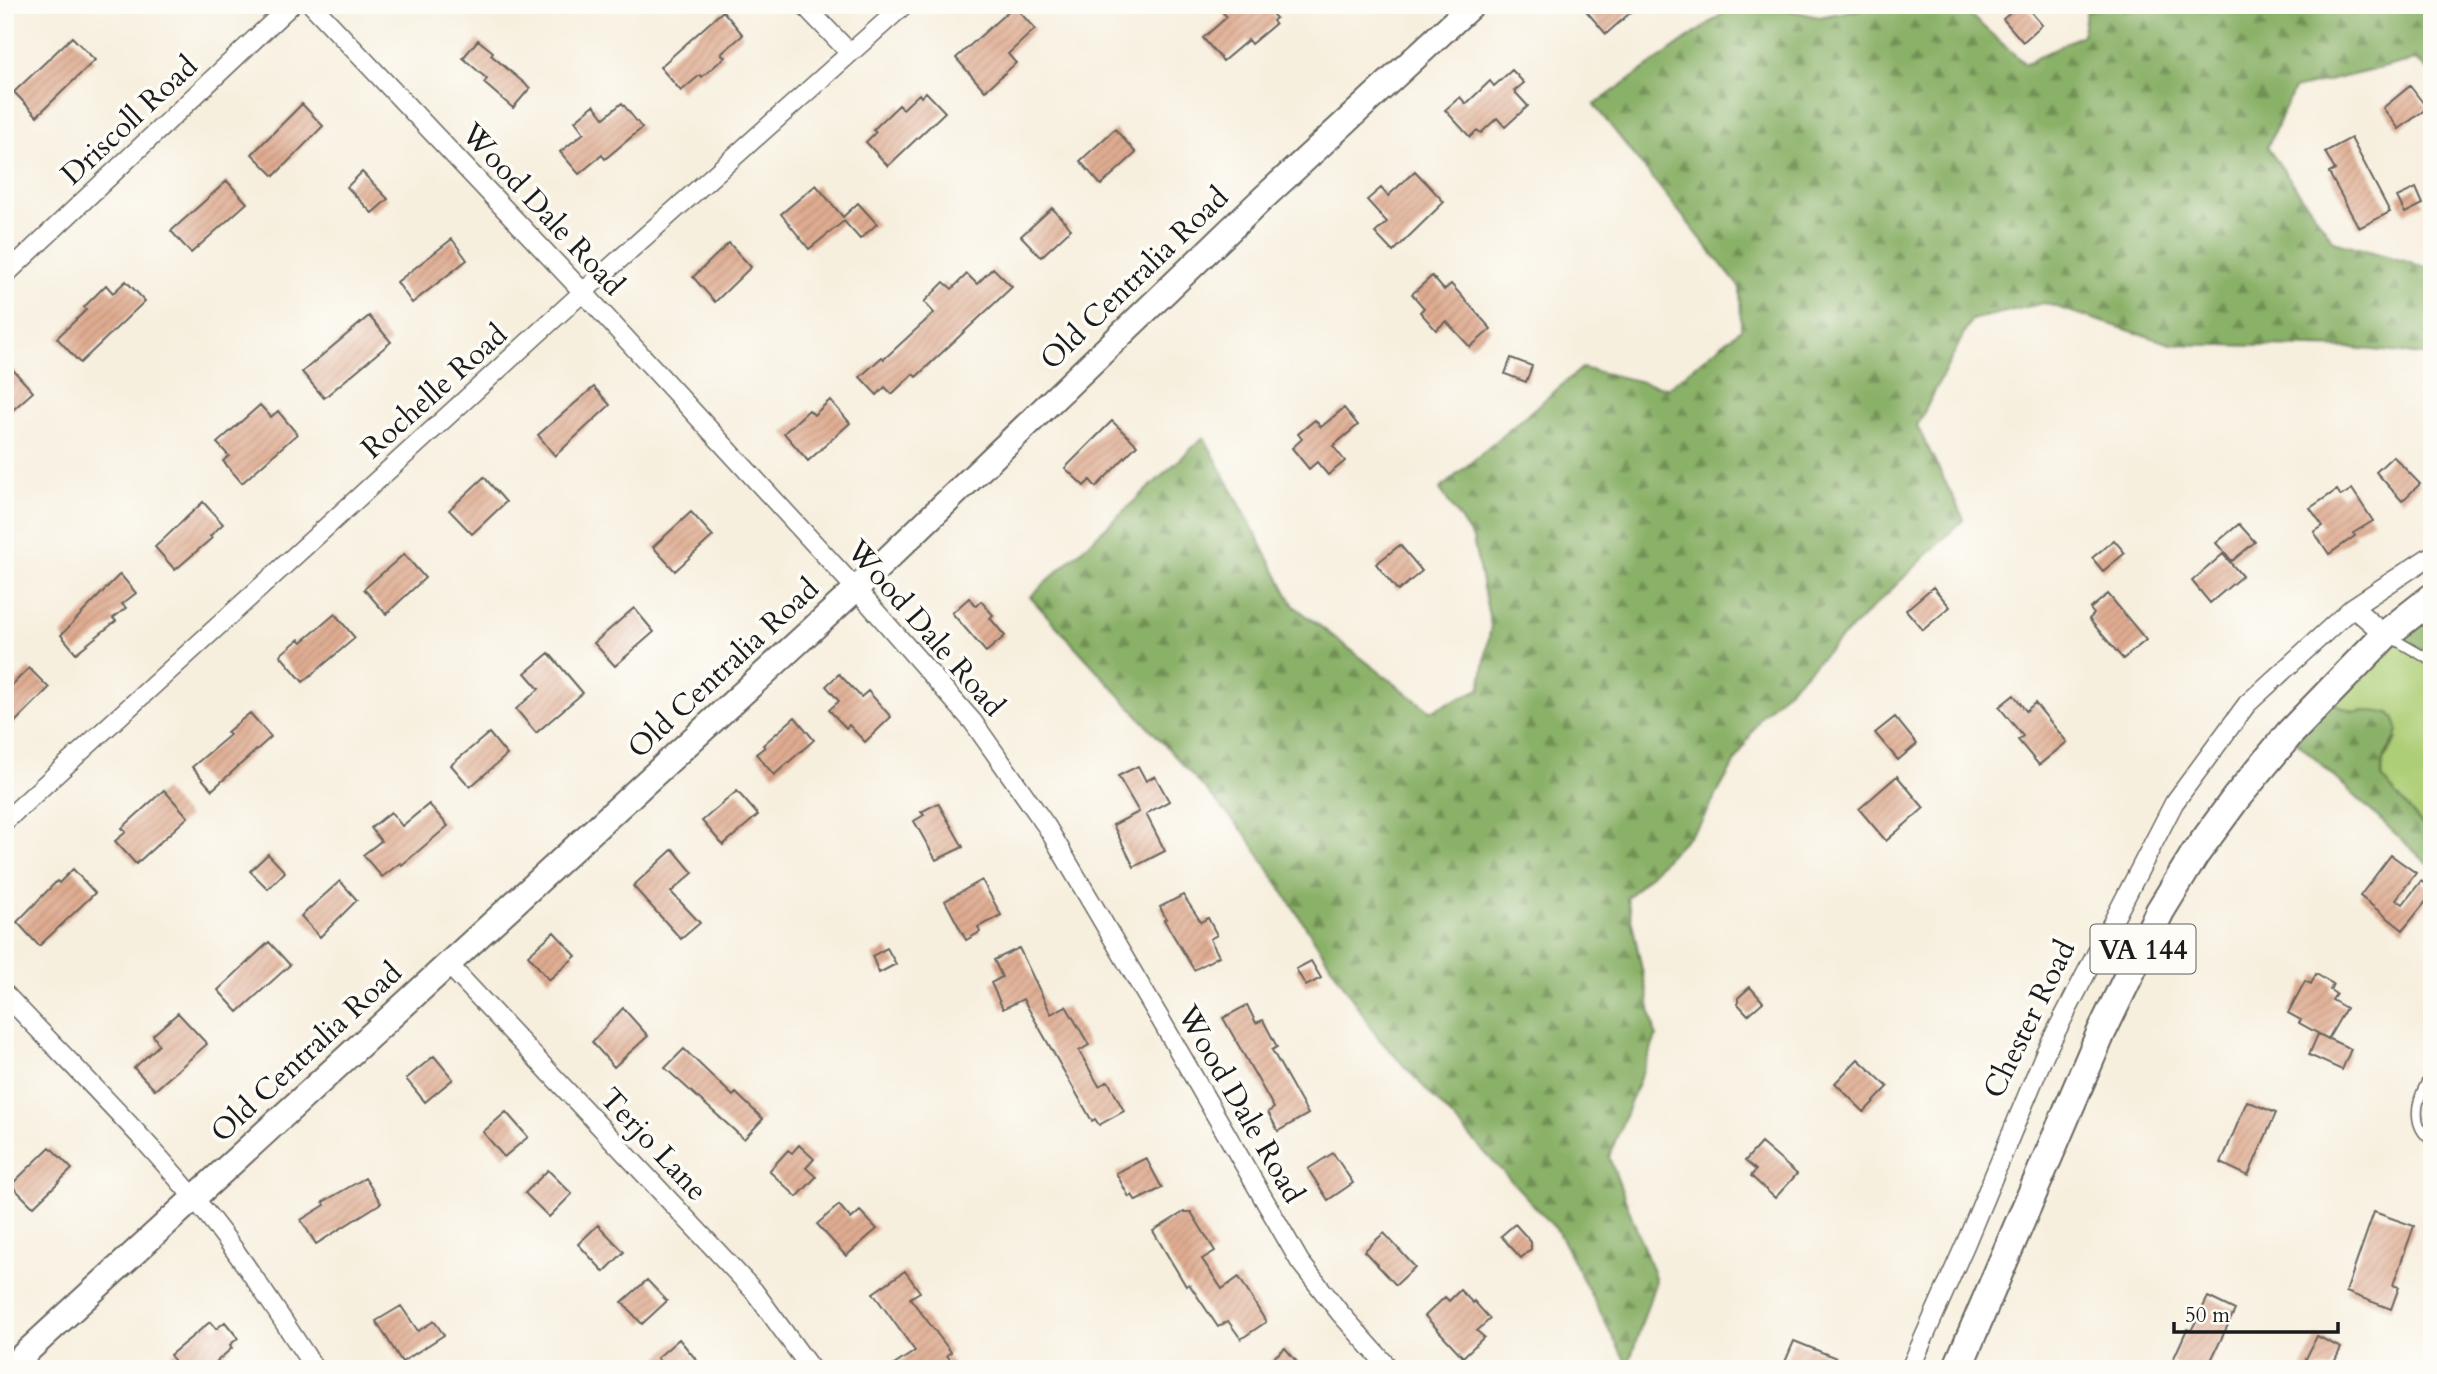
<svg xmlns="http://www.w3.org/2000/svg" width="2437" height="1374" font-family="Cardo,serif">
  <defs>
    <pattern id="forest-firs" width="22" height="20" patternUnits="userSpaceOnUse" patternTransform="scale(1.75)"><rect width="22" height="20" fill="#8ab167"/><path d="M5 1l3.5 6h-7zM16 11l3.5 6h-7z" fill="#708f54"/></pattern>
    <pattern id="building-hatch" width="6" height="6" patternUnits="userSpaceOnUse" patternTransform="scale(1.75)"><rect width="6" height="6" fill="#dfac91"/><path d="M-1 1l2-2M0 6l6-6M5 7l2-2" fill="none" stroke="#bf937c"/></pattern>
  </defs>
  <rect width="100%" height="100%" fill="#fdfcf7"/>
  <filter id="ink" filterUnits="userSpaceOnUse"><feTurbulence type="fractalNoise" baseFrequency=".0143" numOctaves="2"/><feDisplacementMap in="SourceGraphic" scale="14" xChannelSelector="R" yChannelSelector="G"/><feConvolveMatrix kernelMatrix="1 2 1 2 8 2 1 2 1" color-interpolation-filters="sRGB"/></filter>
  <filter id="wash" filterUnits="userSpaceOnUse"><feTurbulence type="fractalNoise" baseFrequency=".00686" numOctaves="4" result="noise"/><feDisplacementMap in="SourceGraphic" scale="28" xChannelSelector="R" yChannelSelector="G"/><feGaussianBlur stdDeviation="1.57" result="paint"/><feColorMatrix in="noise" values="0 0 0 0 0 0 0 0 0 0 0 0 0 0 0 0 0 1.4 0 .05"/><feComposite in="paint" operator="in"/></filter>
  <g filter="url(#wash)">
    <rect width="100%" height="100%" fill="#f7efde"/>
    <path fill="#adce76" stroke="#647549" stroke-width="2" d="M2401,634L2419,649L2432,655V836L2382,778L2383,761L2397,739L2370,711L2354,712L2331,702Z"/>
    <path fill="url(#forest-firs)" stroke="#536642" stroke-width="2" d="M1735,5H1767L1819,17L1880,5H1959L2025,64L2082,35L2088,5H2432V72L2415,60L2294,89L2267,147L2334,241L2429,268L2432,283V356L2352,348L2171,344L2044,303L1971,320L1917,426L1964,519L1761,716L1700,824L1627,898L1656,1037L1609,1157L1656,1280L1628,1366L1557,1230L1378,1038L1245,833L1030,597L1204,437L1294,606L1430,711L1480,689L1491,626L1473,539L1440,489L1582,368L1668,388L1741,329L1740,288L1594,105Z
      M2432,610V655L2402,638Z
      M2331,702L2354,712L2370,711L2390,713C2408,734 2390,742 2383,761C2382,766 2382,773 2382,778L2432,836V868L2294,739Z"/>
    <g id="blocks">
      <path fill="url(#building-hatch)" d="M1216,5H1264L1276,18L1273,21L1275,24L1251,44L1248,40L1223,61L1203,38L1227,17Z
        M1581,5H1639L1606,34Z
        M2019,5H2025L2042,25L2023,42L2003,19Z
        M1014,6L1035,29L1008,54L1016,63L985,91L956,58Z
        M723,11L743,35L721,54L725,57L702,77L700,75L681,91L660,67Z
        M72,37L95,60L37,116L14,92Z
        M478,40L493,52L491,55L530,88L513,108L484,83L487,79L463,58Z
        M1512,70L1524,83L1514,91L1528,106L1505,127L1497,118L1481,133L1477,130L1470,137L1445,110L1460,97L1466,104L1490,81L1494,86Z
        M2410,86L2427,108L2399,129L2383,108Z
        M926,92L945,112L888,166L866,142L876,132L873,130L899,105L903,109L919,94L921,97Z
        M622,103L642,128L605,159L602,155L579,174L560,152L584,133L575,121L594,105L604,118Z
        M302,104L323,126L274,176L252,154Z
        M1115,129L1136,153L1101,185L1080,161Z
        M2351,138L2390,212L2359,228L2329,173L2335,170L2325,152Z
        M1415,171L1444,202L1393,252L1375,233L1387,222L1367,200L1381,188L1388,196Z
        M362,172L388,199L372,213L347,187Z
        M227,181L247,203L191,253L171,231Z
        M816,185L843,217L858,203L877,224L860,239L844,221L809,249L781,214Z
        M2416,188L2423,204L2405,213L2397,197Z
        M1052,208L1071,229L1041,257L1021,236Z
        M452,239L467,260L412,303L397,282Z
        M729,243L751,267L715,302L693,277Z
        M993,268L1012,287L916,377L913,374L892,394L885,387L877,395L860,377L882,357L884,359L934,313L924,302L944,282L952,289L967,274L977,284Z
        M1432,276L1444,290L1451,284L1491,329L1470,347L1446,321L1436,330L1420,312L1424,308L1412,294Z
        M126,281L145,301L80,363L57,338L86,310L84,307L106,285L113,293Z
        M369,316L391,342L324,398L302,372Z
        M1511,358L1532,366L1526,382L1505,374Z
        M5,361L33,392L5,417Z
        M594,387L610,405L555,456L538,435Z
        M830,400L850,423L808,461L784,433L809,410L814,415Z
        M260,405L271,417L278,411L297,434L242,483L223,461L229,456L217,443Z
        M1344,408L1358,425L1333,446L1345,461L1328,475L1317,462L1309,469L1292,448L1302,439L1298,434L1315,420L1321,427Z
        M1112,421L1137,445L1096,487L1090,480L1084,486L1065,468Z
        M2393,456L2420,484L2402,501L2376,472Z
        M484,477L506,502L472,534L449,510Z
        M2352,489L2373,521L2353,533L2355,536L2329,554L2314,532L2323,526L2310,508L2337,490L2341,496Z
        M203,502L223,524L210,536L212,538L175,570L155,547Z
        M691,512L713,536L675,571L653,547Z
        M2239,524L2255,542L2232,561L2216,543Z
        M2114,540L2125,553L2103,571L2092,558Z
        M1400,545L1422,571L1398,591L1376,564Z
        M404,554L425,578L386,614L364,589Z
        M2223,554L2242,576L2210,603L2192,581Z
        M120,574L136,593L122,604L126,608L113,618L116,621L76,653L61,635Z
        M1933,587L1950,607L1923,630L1906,610Z
        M2108,594L2146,640L2123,659L2089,619L2094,614L2090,609Z
        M969,598L976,606L981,601L993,615L990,618L1005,636L986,652L952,613Z
        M634,608L654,632L615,666L594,643Z
        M335,614L355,638L303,682L280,655L299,639L302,642Z
        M549,653L583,693L536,733L516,709L539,689L525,673Z
        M29,668L49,688L5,732V692Z
        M839,674L861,697L868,691L891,717L865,742L849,725L846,728L829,710L839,701L826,686Z
        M2014,695L2026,711L2035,703L2067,742L2039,765L2018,740L2023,736L1999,707Z
        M250,713L271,737L212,790L192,767L230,735L227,732Z
        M795,717L814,740L774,775L756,754L765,747L763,745Z
        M1895,717L1917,744L1898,760L1875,733Z
        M489,733L507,755L470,787L451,765Z
        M1138,766L1146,781L1155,776L1169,801L1146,814L1165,851L1134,867L1113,825L1139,812L1118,776Z
        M1897,776L1924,808L1886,841L1859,809Z
        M164,790L188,817L136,864L115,841L126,832L122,828Z
        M737,791L758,815L723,845L702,821Z
        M938,803L963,847L936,860L914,821L924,815L921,812Z
        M429,804L448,826L402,865L400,863L382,877L363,855L381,841L371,828L391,812L402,826Z
        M673,849L693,873L671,892L700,923L681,939L633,886Z
        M268,854L285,872L268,889L250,871Z
        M2391,855L2416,873L2396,899L2403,904L2421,881L2432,890V894L2403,930L2360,896Z
        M73,869L95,893L39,946L17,922L57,881L59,883Z
        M982,880L1001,915L978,927L980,932L966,940L945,901Z
        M340,881L357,900L320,937L301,916Z
        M1183,895L1201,922L1208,918L1217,935L1210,939L1219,956L1194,970L1164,920L1166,919L1160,907Z
        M554,932L576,956L549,980L528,955Z
        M269,942L290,965L238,1012L218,990Z
        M887,948L896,964L879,973L872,956Z
        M1019,948L1051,1014L1066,1006L1089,1045L1079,1051L1099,1086L1108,1081L1124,1111L1099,1125L1095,1119L1092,1121L1023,999L1003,1009L991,983L1002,977L994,960Z
        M1311,961L1321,978L1306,986L1296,969Z
        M2316,974L2333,984L2330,990L2336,994L2332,1000L2346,1008L2328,1039L2299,1023L2301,1020L2288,1013L2305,981L2311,984Z
        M1750,987L1763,1002L1748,1015L1738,1004V998Z
        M1247,1005L1256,1023L1263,1020L1277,1047L1272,1050L1308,1114L1278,1131L1268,1112L1274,1108L1223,1018Z
        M623,1008L648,1036L614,1067L592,1042Z
        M178,1013L207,1044L155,1090L134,1068L159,1045L153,1035Z
        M2318,1034L2351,1049L2342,1070L2309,1055Z
        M684,1049L733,1096L736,1093L763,1119L744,1139L665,1068Z
        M434,1056L453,1079L425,1102L406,1079Z
        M1858,1059L1888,1087L1864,1112L1835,1083Z
        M2247,1101L2276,1113L2248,1176L2221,1163Z
        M506,1112L528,1137L504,1157L483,1132Z
        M1761,1143L1797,1174L1775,1198L1751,1176L1756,1170L1745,1161Z
        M799,1145L814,1159L806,1168L816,1177L797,1197L769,1171L788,1150L792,1153Z
        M50,1147L72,1169L33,1207L11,1185Z
        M1333,1153L1353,1183L1328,1200L1308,1169Z
        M1146,1158L1162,1188L1136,1201L1132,1195L1129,1197L1116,1173Z
        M548,1170L572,1194L549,1217L525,1193Z
        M365,1178L381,1203L316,1244L301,1220L325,1205L323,1202Z
        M839,1205L851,1219L860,1211L877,1229L846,1256L817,1224Z
        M1184,1212H1191L1215,1251L1202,1259L1222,1289L1239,1277L1266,1322L1241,1339L1228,1321L1218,1327L1189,1284L1186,1286L1153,1231Z
        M2374,1212L2414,1226L2393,1285L2399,1287L2391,1309L2346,1292Z
        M1515,1224L1531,1242V1249L1521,1258L1501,1236Z
        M598,1225L624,1252L604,1272L578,1244Z
        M1384,1233L1415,1267L1396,1285L1364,1251Z
        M905,1271L920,1292L910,1298L951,1352L947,1355L956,1369H888L915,1351L873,1293Z
        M647,1280L667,1301L642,1324L622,1302Z
        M1460,1290L1473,1303L1474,1301L1490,1319L1477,1331L1484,1337L1463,1357L1425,1316L1445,1297L1449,1301Z
        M2208,1297L2235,1310L2207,1369H2186L2172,1362L2187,1329L2191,1331Z
        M401,1306L418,1331L434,1321L444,1335L402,1362L376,1321Z
        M210,1322L216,1329L225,1322L238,1338L230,1345L232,1348L208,1369H181L170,1355Z
        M2317,1336L2341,1348L2331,1369H2301Z
        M679,1339L704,1369H666L657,1358Z
        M1794,1341L1861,1368V1369H1782Z
        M1285,1348L1303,1369H1260Z"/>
    </g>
  </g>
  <g filter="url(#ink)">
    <use href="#blocks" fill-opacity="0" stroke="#696660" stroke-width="2"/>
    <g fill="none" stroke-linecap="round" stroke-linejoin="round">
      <g stroke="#696660" stroke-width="12">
        <path id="lane" d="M2390,637L2432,661
          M2426,1083C2416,1102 2411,1126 2432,1141"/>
      </g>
      <g stroke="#696660" stroke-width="21">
        <path id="street" d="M312,5L583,292L856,589L973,722L1047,827L1162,1022L1300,1262L1340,1313L1390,1369
          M804,5L850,53
          M5,275L291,5
          M2353,607L2385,635
          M5,821L583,292L904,5
          M448,964L754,1291L811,1369
          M5,994C78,1072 156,1147 221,1232C255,1276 284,1323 315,1369
          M1910,1369L1965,1245L2045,1053L2174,803L2247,704L2353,607L2432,555"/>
      </g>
      <g stroke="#696660" stroke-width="28">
        <path id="secondary" d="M8,1369L856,589L1258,203L1472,5"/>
      </g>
      <g stroke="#696660" stroke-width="32">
        <path id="primary" d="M1957,1369L2101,1033L2160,911L2195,854L2236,798L2290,733L2385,635L2432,598"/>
      </g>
      <use href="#lane" stroke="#fff" stroke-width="9"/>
      <use href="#street" stroke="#fff" stroke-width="18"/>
      <use href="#secondary" stroke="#fff" stroke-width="24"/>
      <use href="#primary" stroke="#fff" stroke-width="28"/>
    </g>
  </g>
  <g text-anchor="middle" stroke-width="7" stroke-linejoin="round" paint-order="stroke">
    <rect fill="#fdfcf7" stroke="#605f5e" stroke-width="2" x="2090.5" y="924.5" width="105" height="49" rx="5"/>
    <g font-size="28" font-weight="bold" fill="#1c1c1c">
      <text x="2143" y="959">VA 144</text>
    </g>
    <g font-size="30" fill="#1c1c1c" stroke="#fdfcf7">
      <text transform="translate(129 120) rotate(-43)" y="10">Driscoll Road</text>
      <text transform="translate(543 209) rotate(47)" y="10">Wood Dale Road</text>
      <text transform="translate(1134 278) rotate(-44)" y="10">Old Centralia Road</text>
      <text transform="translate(434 391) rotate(-42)" y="10">Rochelle Road</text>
      <text transform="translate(926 628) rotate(49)" y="10">Wood Dale Road</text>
      <text transform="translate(723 668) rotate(-43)" y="10">Old Centralia Road</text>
      <text transform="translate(2029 1019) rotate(-64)" y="10">Chester Road</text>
      <text transform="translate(306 1052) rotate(-43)" y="10">Old Centralia Road</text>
      <text transform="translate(1241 1104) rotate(60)" y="10">Wood Dale Road</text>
      <text transform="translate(654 1144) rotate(47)" y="10">Terjo Lane</text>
    </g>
  </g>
  <rect width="2437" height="1374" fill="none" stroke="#fdfcf7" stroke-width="28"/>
  <path d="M2174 1322v10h164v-10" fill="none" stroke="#1c1c1c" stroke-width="3.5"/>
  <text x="2185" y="1322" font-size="21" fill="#1c1c1c" stroke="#fdfcf7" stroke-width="5" paint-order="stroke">50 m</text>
</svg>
